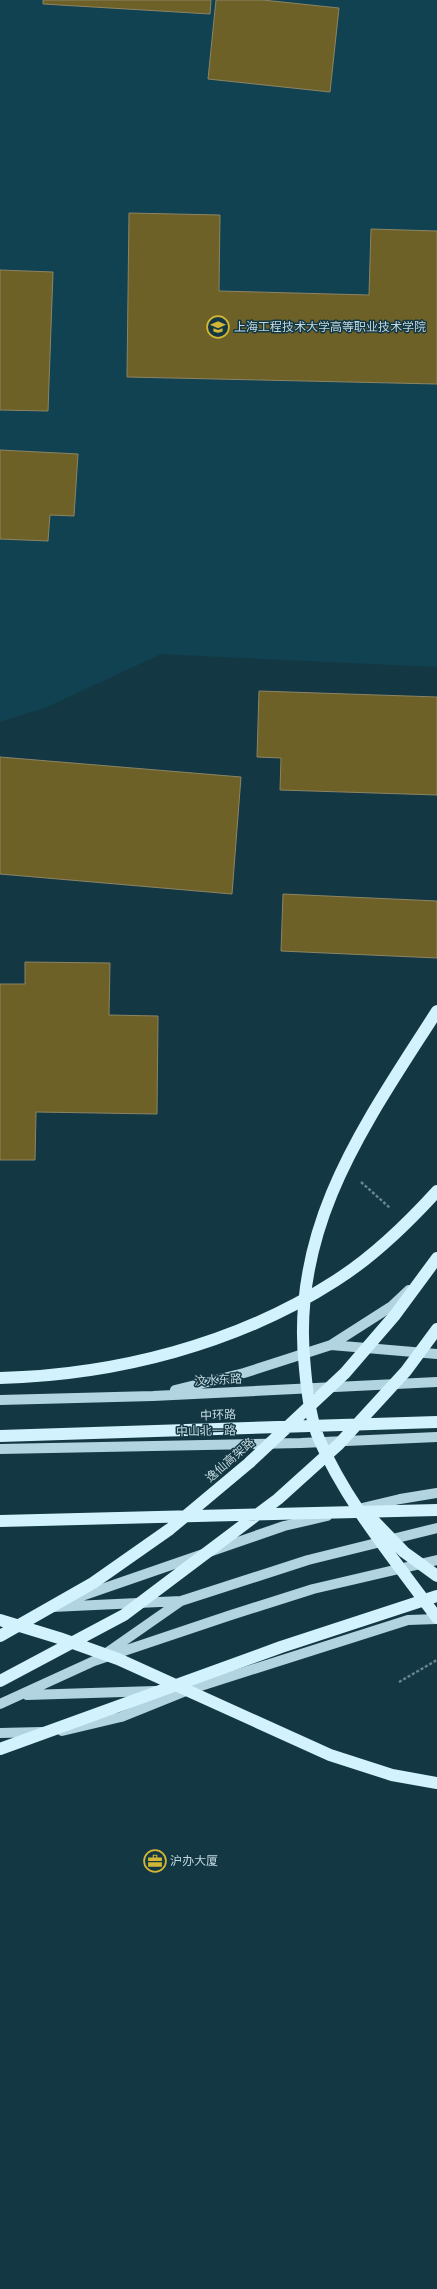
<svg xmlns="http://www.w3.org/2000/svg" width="437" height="2289" font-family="'Archivo Narrow','Noto Sans SC',sans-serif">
  <rect width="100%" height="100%" fill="#133844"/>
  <path fill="#114251" d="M0,0H437V667L161,654L47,707L0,722Z"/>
  <path fill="#6e6128" stroke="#8c8464" d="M43,0H211L210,14L43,4Z
    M216,0H263L339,8L330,92L208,79Z
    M129,213L220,215L219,291L369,295L371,229L437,231V384L127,377Z
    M0,270L53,272L48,411L0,410Z
    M0,450L78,454L74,516L50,515L48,541L0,539Z
    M259,691L437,697V795L280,790L281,758L257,757Z
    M0,757L241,777L232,894L0,874Z
    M283,894L437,901V958L281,951Z
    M25,962L110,963L109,1015L158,1016L157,1114L36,1112L35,1160H0V984H25Z"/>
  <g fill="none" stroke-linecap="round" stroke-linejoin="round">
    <path stroke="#698690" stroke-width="2.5" stroke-dasharray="3 2" stroke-linecap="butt" d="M361,1182L390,1208
      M399,1682L437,1660"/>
    <path stroke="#b2d3e0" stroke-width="10" d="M331,1345L437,1354
      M175,1390L244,1373L331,1345L392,1306L409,1290
      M0,1400L153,1396L437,1382
      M0,1449L301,1443L437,1437
      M358,1509L400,1499L437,1493
      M70,1600L284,1526L327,1516
      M52,1607L181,1601L308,1560L437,1528
      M105,1654L181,1601
      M27,1695L155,1691
      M0,1704L94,1661L228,1616L313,1589L437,1560
      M62,1731L121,1717L188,1690L408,1620L437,1619
      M0,1733L42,1732"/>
    <path stroke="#d2f2fe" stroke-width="12" d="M437,1011C365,1124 289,1227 305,1369C307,1392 310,1418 319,1439C347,1504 396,1561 437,1618
      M0,1378C116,1375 237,1344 335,1281C373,1257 407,1224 437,1191
      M0,1436L437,1422
      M0,1521L437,1510
      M374,1521L404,1552L437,1576
      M0,1620L59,1638L118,1659L330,1755L392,1775L437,1783
      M0,1636L93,1583L170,1529L249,1463L345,1373L395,1315L437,1258
      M0,1681L124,1615L278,1499L339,1444L406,1371L437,1329
      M0,1749L281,1647L437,1596"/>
  </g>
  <defs>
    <g id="school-ring" transform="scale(1.15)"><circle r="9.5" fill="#133844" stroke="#d3b635" stroke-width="1.5"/><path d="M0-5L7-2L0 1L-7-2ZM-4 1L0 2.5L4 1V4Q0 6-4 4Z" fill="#d3b635"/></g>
    <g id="office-ring" transform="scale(1.15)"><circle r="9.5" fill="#133844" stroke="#d3b635" stroke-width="1.5"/><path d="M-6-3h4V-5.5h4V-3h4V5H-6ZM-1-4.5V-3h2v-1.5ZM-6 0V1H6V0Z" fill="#d3b635"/></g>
  </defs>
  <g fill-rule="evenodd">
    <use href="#school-ring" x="218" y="327"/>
    <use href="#office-ring" x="155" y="1861"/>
  </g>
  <g text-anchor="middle" stroke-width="3" stroke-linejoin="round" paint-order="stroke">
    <g font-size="12" fill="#c3d7de" stroke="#133844" text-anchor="start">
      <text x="234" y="331">上海工程技术大学高等职业技术学院</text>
      <text x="170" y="1865">沪办大厦</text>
    </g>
    <g font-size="12" fill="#c3d7de" stroke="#133844">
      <text transform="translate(218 1380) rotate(-3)" y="4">汶水东路</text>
      <text transform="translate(218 1415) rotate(-2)" y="4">中环路</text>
      <text transform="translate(206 1431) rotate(-1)" y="4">中山北一路</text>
      <text transform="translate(230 1460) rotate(-41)" y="4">逸仙高架路</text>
    </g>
  </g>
</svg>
